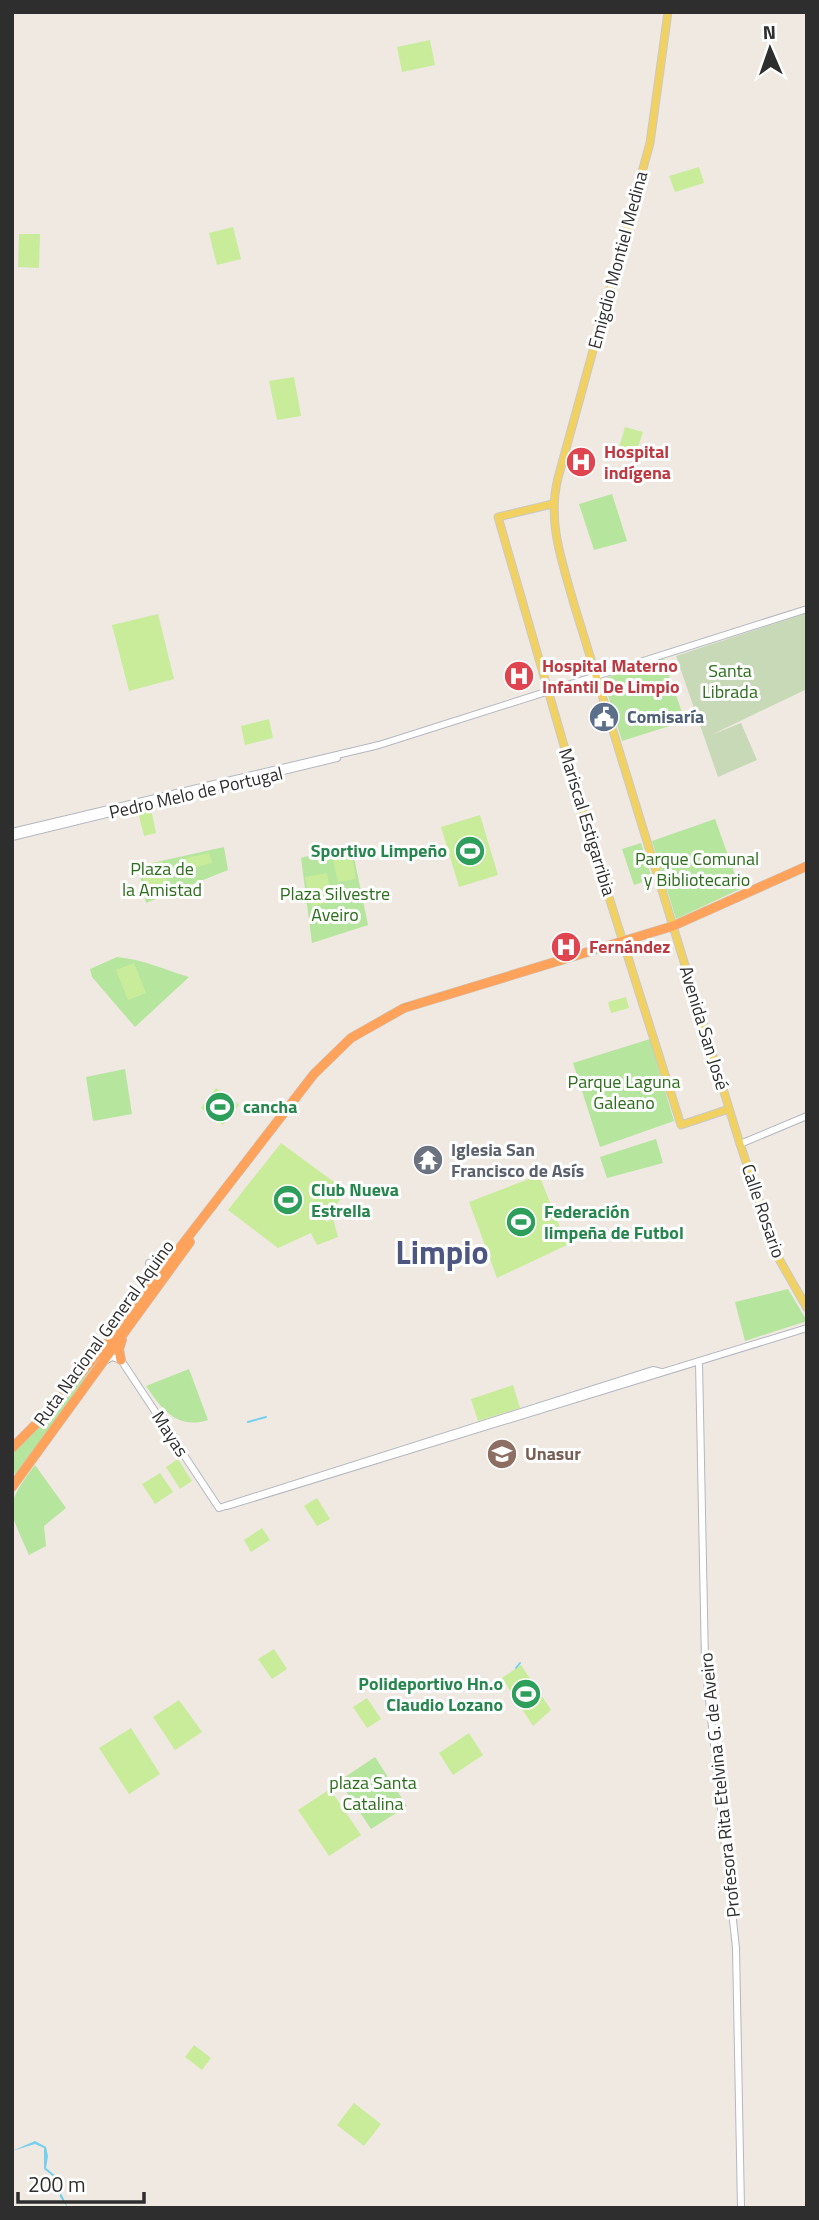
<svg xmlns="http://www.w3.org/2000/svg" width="819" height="2220" font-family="'Titillium Web',sans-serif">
  <rect width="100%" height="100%" fill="#efe9e1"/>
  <path fill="#b6e59e" d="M612,494L627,541L594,550L579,504Z
    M663,658L685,721L622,741L603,679Z
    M715,819L740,889L676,919L652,841Z
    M351,843L368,925L312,943L301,858Z
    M641,843L652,879L634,885L622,849Z
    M224,847L228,870L146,903L138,866Z
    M117,957C142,959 165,970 189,977L135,1027L92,977L90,969Z
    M650,1039L674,1121L600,1147L573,1063Z
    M125,1069L132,1114L93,1121L86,1077Z
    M656,1139L663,1163L607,1178L600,1157Z
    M788,1289L807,1321L745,1341L735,1302Z
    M100,1359L15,1477L12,1454Z
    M189,1369L208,1420C177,1430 162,1409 146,1386Z
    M35,1465L66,1508L44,1526L46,1546L29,1555C8,1507 3,1508 35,1465Z
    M375,1757L407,1806L371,1829L339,1781Z"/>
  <path fill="#c8d9b8" d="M807,613V689L711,735L741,723L757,760L718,777L676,656Z"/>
  <path fill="#c9ec9a" d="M430,40L435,65L402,72L397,47Z
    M699,167L704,183L675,192L669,176Z
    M233,227L241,259L217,265L209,233Z
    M19,234H40L39,268L18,267Z
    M294,377L301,416L277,420L269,381Z
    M625,427L643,432L635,456L618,451Z
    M158,614L174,679L129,691L112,625Z
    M269,719L273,738L245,745L241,726Z
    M151,809L156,833L144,836L138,812Z
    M480,815L498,875L459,887L441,827Z
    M351,851L356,879L338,882L332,855Z
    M209,853L212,863L189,869L186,858Z
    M162,861L170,894L148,899L140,866Z
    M327,873L332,902L311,906L305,877Z
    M134,963L146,993L128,1000L116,970Z
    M626,997L629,1008L611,1013L608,1002Z
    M216,1088L239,1105L223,1125L201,1108Z
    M281,1143L334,1182L343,1196L325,1219L326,1222L333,1219L338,1237L317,1245L311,1233L278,1248L228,1210Z
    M539,1175L567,1245L497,1278L469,1202Z
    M513,1385L520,1408L478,1421L471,1399Z
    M178,1459L192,1481L180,1489L166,1467Z
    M160,1473L173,1492L155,1504L142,1484Z
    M317,1498L330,1519L317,1526L304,1506Z
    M262,1528L270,1540L251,1552L244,1540Z
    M274,1649L287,1669L272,1679L258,1659Z
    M521,1665L551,1710L533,1726L502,1678Z
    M367,1698L381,1719L367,1728L353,1707Z
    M179,1700L202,1732L175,1750L153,1717Z
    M131,1728L160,1774L129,1794L99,1748Z
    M469,1733L483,1755L453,1775L439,1753Z
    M330,1789L361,1835L329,1856L298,1810Z
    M194,2045L211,2058L202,2070L185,2057Z
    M354,2103L381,2124L364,2146L337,2125Z"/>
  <path fill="#75cff0" d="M35,2141L46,2147L48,2156L46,2168L63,2182L61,2193L68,2208L60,2197L59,2181L44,2169V2148L35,2144L12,2151Z"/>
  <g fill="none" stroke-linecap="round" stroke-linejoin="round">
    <path stroke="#75cff0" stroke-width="2" d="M248,1422L266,1417
      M516,1668L520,1663"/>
    <g stroke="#b4b7c1" stroke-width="8">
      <path id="secondary" d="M12,832L379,745L807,609
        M12,837L337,758
        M740,1144L807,1116
        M149,1263L159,1266L166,1263
        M105,1361L112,1357L121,1360L219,1508L653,1370L661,1372
        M699,1362L705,1662L736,1948L741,2208
        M227,1506L807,1328"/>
    </g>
    <g stroke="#c9c9c9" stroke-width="9">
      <path id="primary" d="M668,12L650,143L558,478C547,522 562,561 574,604L740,1144L779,1259L807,1308
        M552,504L498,517L595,853L681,1125L729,1109"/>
    </g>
    <g stroke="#c9c9c9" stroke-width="10">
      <path id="highway" d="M121,1360L119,1349L122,1340
        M12,1448L53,1407L107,1342L314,1074L351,1038L404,1008L673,926L807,866
        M12,1487L190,1242"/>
    </g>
    <use href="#secondary" stroke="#fff" stroke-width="6"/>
    <use href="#primary" stroke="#f2d163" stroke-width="7"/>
    <use href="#highway" stroke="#ffa35c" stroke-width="9"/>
  </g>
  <defs>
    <g id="hospital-disc" transform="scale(1.575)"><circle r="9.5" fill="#e0444e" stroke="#fff"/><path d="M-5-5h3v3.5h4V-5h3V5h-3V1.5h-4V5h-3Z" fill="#fff"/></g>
    <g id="civic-disc" transform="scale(1.575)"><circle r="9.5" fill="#5c6f8a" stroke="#fff"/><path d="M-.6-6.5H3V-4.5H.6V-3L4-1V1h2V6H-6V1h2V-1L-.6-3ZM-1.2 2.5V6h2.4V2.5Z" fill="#fff"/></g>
    <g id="stadium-disc" transform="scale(1.575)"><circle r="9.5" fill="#2e9e5b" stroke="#fff"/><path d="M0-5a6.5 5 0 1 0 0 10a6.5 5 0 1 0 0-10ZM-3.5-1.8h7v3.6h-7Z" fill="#fff"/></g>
    <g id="temple-disc" transform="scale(1.575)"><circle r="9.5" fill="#6b7280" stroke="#fff"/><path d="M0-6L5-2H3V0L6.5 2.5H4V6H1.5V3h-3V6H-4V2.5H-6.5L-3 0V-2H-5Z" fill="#fff"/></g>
    <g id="university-disc" transform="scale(1.575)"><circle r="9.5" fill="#8d6e63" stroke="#fff"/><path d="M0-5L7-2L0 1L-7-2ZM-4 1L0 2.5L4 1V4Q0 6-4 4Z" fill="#fff"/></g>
  </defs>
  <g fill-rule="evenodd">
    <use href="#hospital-disc" x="581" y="462"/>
    <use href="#hospital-disc" x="519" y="676"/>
    <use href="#civic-disc" x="604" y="717"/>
    <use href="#stadium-disc" x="470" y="851"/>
    <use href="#hospital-disc" x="566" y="947"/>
    <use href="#stadium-disc" x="220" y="1107"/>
    <use href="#temple-disc" x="428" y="1160"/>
    <use href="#stadium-disc" x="288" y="1200"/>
    <use href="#stadium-disc" x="521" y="1222"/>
    <use href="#university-disc" x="502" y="1454"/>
    <use href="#stadium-disc" x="526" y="1694"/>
  </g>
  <g text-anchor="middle" stroke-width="6" stroke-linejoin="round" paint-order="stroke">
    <g font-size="18" fill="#2e2e2e" stroke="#fff">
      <text transform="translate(618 260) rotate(-75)" y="6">Emigdio Montiel Medina</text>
      <text transform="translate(196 793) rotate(-13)" y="6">Pedro Melo de Portugal</text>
      <text transform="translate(587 822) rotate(73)" y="6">Mariscal Estigarribia</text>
      <text transform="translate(704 1028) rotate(73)" y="6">Avenida San José</text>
      <text transform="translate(763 1211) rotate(71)" y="6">Calle Rosario</text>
      <text transform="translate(104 1333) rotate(-54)" y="6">Ruta Nacional General Aquino</text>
      <text transform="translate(170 1434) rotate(57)" y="6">Mayas</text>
      <text transform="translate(720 1785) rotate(-96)" y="6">Profesora Rita Etelvina G. de Aveiro</text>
    </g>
    <g font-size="18" font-weight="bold" fill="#be3a42" stroke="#fff" text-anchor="start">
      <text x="604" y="458">Hospital<tspan x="604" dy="21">indígena</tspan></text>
      <text x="542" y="672">Hospital Materno<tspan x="542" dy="21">Infantil De Limpio</tspan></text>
      <text x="589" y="953">Fernández</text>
    </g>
    <g font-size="18" fill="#2c6e1b" stroke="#fff">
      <text x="730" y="677">Santa<tspan x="730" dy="21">Librada</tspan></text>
      <text x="697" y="865">Parque Comunal<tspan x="697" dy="21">y Bibliotecario</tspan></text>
      <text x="162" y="875">Plaza de<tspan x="162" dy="21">la Amistad</tspan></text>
      <text x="335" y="900">Plaza Silvestre<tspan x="335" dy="21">Aveiro</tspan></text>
      <text x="624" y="1088">Parque Laguna<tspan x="624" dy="21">Galeano</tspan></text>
      <text x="373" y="1789">plaza Santa<tspan x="373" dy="21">Catalina</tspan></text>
    </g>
    <g font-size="18" font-weight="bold" fill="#4e5e75" stroke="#fff" text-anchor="start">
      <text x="627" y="723">Comisaría</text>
    </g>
    <g font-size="18" font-weight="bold" fill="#27864d" stroke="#fff" text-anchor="start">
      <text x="447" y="857" text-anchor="end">Sportivo Limpeño</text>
      <text x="243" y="1113">cancha</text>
      <text x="311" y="1196">Club Nueva<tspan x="311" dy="21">Estrella</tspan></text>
      <text x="544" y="1218">Federación<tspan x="544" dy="21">limpeña de Futbol</tspan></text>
      <text x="503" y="1690" text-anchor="end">Polideportivo Hn.o<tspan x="503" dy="21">Claudio Lozano</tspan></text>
    </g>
    <g font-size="18" font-weight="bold" fill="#5b616d" stroke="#fff" text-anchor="start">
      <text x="451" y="1156">Iglesia San<tspan x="451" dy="21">Francisco de Asís</tspan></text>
    </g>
    <g font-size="18" font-weight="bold" fill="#785e54" stroke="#fff" text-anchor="start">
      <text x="525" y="1460">Unasur</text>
    </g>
    <g font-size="32" font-weight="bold" fill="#4d5680" stroke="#fff">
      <text x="442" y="1264">Limpio</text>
    </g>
  </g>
  <rect width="819" height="2220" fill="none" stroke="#2e2e2e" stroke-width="28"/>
  <g transform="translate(770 49) rotate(358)" stroke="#ffffff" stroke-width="5" paint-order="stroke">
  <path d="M0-5L12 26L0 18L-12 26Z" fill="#2e2e2e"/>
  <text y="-10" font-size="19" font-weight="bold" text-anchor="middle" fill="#2e2e2e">N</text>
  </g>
  <path d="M18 2192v10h126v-10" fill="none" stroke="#2e2e2e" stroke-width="3.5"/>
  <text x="28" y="2192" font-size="21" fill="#2e2e2e" stroke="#ffffff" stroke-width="5" paint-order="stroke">200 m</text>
</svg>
